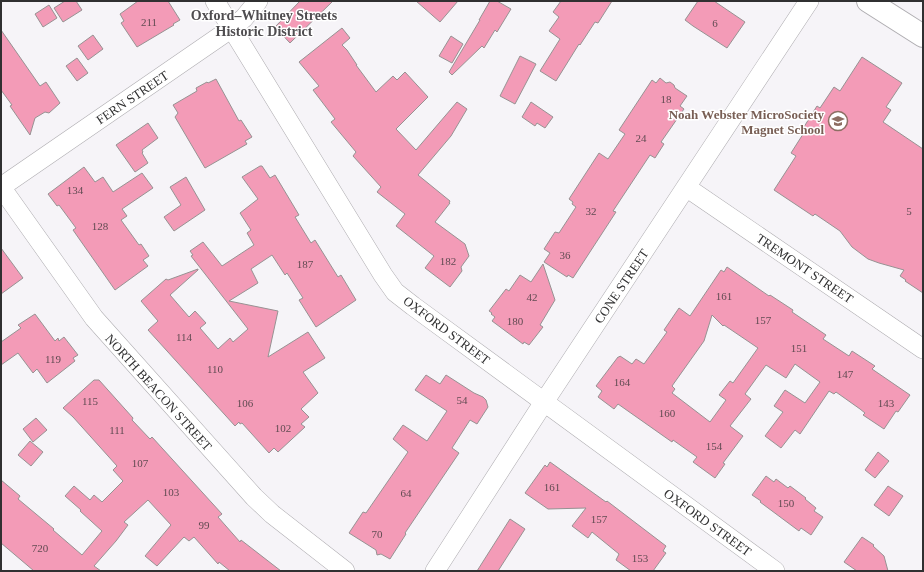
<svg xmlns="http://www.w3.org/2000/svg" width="924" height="572" font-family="Georgia,serif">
  <rect width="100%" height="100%" fill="#f6f4f8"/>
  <path fill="#f39bb7" stroke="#979293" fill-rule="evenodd" d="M65,1H76L82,10L63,22L54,8Z
    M138,1H168L180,20L173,24L174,25L137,47L121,23L124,21L120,14Z
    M300,1H333L290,43L275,27Z
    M416,1H458L440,22Z
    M490,1H497L511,9L497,32L495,30L484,48L482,46L452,75L449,72L480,20H479Z
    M561,1H612L598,23L595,22L580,45L579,44L556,81L540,71L560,39L549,31L559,17L553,12Z
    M698,1H714L745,22L727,48L693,26L685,20Z
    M49,5L57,18L43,27L35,14Z
    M342,28L350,38L342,45L347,50L357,65H356L376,92L393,76L397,80L405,72L428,97L396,129L416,150L457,102L467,109L451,136L418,175L450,201L449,203H450L435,222L465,244L469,256L461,267L462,271L450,287L425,268L434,256L396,226L405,214L377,192L381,187L353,156L356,152L331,122L335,119L313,90L319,86L299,62Z
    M1,30L40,86L46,82L60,103L49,113L45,112L35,118L30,135L10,106L12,105L1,90Z
    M93,35L103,49L88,60L78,46Z
    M451,36L463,44L452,63L439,56Z
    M520,56L536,64L515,104L500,96Z
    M862,57L902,83L886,107L891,110L883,122L923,149V293L905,281L906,280L900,276L904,270L879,263L868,259L852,247L840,231L815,214L813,216L774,190L796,156L791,153L805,131L802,130L817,106L820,108L834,87L840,91Z
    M77,58L88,73L77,81L66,66Z
    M660,78L666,83L670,82L674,85L675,88L687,96L680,106L684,109L661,142L664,144L655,158L650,155L613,211L616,212L573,278L568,275L567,277L544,262L550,253L544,249L555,232L559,233L576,207L572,204L573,202L569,199L599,153L608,159L625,134L619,130L652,80L656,83Z
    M216,79L239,121L241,120L252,137L245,141L247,144L205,168L175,117L178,113L173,105L197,91L196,88L207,82L208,83Z
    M531,102L553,117L545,128L537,123L535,126L522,117Z
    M148,123L158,138L142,150L143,152L142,153L148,163L135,172L116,145Z
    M260,166H262L270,178L275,175L299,215L295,217L311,243L315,240L338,277L341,275L356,300L316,327L299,300L303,298L287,273L285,275L272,255L251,269L258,283L229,301L278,311L268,357L308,332L325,358L303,372L318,393L301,409L309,417L301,424L305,427L278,452L274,448L269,453L242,423L240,424L239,422L235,426L148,330L158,321L141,301L166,279L168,280L198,269V270L170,295L189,317L195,311L206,323L200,328L218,349L230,338L233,342L248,329L191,256L193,255L190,251L203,242L222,266L254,245L247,233L251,230L240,213L258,199L242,177Z
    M84,167L95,182L103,177L113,192L142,173L153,188L122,209L127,216L121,220L139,245L141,244L149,256L143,260L148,266L115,290L73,230L76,228L59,205L57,206L48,194Z
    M186,177L205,210L174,231L164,217L181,205L170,187Z
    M1,248L23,278L1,294Z
    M543,264L555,300L540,325L543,327L529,345L524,342L523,344L492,321L495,317L491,314L492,313L489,311L506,289L509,291L520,275L531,282Z
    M727,267L769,296L770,295L793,310L792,312L826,335L823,339L849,356L852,351L875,366L872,369L910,395L898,412L896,411L884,429L863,415L865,413L860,409L836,392L834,394L829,391L800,434L795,430L781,448L765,436L783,412L774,406L785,390L805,403L820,382L795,364L786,378L766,365L745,394L751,399L730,426L743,436L723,463L725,464L715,478L693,462L697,457L673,440L672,442L618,404L614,409L598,397L602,391L596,386L618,357H619L620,356L632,364L636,359L644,364L667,332L664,330L679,308L690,316L721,270L724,272ZM712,315L723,326L724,325L758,348L733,383L730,381L719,395L726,400L710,422L672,393L675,389L672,386L704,341Z
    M35,314L55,341L58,338L59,341L64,337L78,355L73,358L75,361L47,383L37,369L33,373L18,353L1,365V342L21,328L18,325Z
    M426,375L440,384L446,375L474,393L483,397L486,400L488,407L477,424L470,420L452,448L459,453L405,533L406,534L390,559L381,554L377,555L376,550L349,533L363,512L366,513L408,452L393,439L403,425L427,441L447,411L415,390Z
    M94,380H99L133,418L132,420L150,439L152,437L222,514L218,517L240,542L241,540L281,571H230L219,562L218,564L194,537L189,541L184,537L157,566L145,556L171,525L148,500L124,522L128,525L116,541L94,566L101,571H34L1,543V480L20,496L18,499L54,529L53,530L82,555L102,531L80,511L81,510L65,496L74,486L90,500L94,495L102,502L123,481L113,470L117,466L73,417L63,408Z
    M36,418L47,430L33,442L23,429Z
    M30,441L43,452L31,466L18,455Z
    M878,452L889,461L875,478L865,470Z
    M550,462L606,502L607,501L666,546L663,551L666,553L653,571H631L616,560L619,554L592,532L588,538L572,526L586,508L548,509L525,493L545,465L547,467Z
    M766,476L774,482L776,479L788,488L790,486L806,498L805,499L816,508L814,511L823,517L811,535L801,528L799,531L760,502L761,501L752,495Z
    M888,486L903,496L889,516L874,505Z
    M510,519L525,529L498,571H477Z
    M862,537L874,545L873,546L884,556L888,571H857L844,562Z"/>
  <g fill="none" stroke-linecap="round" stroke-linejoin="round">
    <g stroke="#afadb1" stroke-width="20">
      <path id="minor" d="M215,1L383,275L395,292L413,306L775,571
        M1,187L94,318L254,497L272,514L345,571
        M1,187L232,28L244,18L258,1
        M686,187L923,349
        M435,571L544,402L809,1"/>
    </g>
    <g stroke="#afadb1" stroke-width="24">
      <path id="major" d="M868,1L923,36"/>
    </g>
    <use href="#minor" stroke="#fff" stroke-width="19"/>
    <use href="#major" stroke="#fff" stroke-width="22"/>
  </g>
  <defs>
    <g id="school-ring" transform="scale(1)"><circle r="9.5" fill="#fff" stroke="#8d6e63" stroke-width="1.5"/><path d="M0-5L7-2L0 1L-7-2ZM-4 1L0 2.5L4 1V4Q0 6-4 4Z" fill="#8d6e63"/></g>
  </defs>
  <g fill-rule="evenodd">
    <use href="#school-ring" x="838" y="121"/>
  </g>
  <g text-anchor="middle" stroke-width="3" stroke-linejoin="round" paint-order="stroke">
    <g font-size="11" fill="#614b52">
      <text x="149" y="26">211</text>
      <text x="715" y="27">6</text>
      <text x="666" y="103">18</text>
      <text x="641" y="142">24</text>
      <text x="75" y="194">134</text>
      <text x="591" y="215">32</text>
      <text x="909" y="215">5</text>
      <text x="100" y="230">128</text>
      <text x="565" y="259">36</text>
      <text x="448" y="265">182</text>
      <text x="305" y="268">187</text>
      <text x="724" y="300">161</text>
      <text x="532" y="301">42</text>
      <text x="763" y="324">157</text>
      <text x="515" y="325">180</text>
      <text x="184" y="341">114</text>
      <text x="799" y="352">151</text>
      <text x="53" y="363">119</text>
      <text x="215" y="373">110</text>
      <text x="845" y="378">147</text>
      <text x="622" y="386">164</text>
      <text x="462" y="404">54</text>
      <text x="90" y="405">115</text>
      <text x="245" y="407">106</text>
      <text x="886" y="407">143</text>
      <text x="667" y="417">160</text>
      <text x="283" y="432">102</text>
      <text x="117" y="434">111</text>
      <text x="714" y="450">154</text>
      <text x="140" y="467">107</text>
      <text x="552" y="491">161</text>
      <text x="171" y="496">103</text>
      <text x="406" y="497">64</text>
      <text x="786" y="507">150</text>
      <text x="599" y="523">157</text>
      <text x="204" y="529">99</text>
      <text x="377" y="538">70</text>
      <text x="40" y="552">720</text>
      <text x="640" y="562">153</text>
    </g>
    <g font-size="13" fill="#303031" stroke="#fff">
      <text transform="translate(132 97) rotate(-34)" y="5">FERN STREET</text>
      <text transform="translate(805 268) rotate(34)" y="5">TREMONT STREET</text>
      <text transform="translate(621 286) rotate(-56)" y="5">CONE STREET</text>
      <text transform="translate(447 330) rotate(37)" y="5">OXFORD STREET</text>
      <text transform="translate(159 392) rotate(48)" y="5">NORTH BEACON STREET</text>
      <text transform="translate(708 522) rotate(36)" y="5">OXFORD STREET</text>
    </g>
    <g font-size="13" font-weight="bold" fill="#785e54" stroke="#fff" text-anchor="end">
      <text x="824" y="119">Noah Webster MicroSociety<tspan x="824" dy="15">Magnet School</tspan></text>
    </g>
    <g font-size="14" font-weight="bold" fill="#4f4d50" stroke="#fff">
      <text x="264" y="20">Oxford–Whitney Streets<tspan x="264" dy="16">Historic District</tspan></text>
    </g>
  </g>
  <rect width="924" height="572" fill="none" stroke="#303031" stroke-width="4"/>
</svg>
